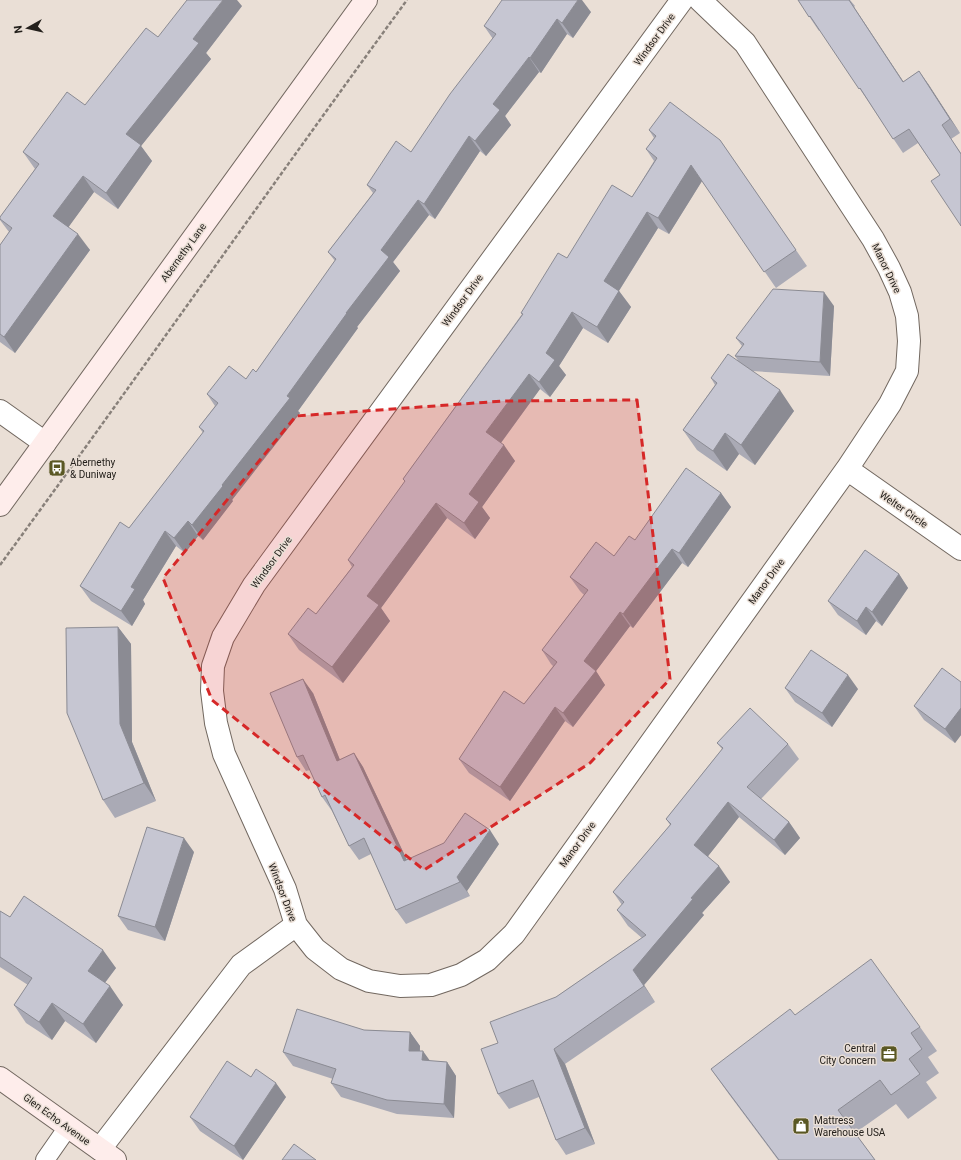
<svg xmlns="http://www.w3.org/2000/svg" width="961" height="1160" font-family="Roboto,sans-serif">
  <rect width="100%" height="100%" fill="#eadfd6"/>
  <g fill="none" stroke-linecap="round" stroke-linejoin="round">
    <g stroke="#726860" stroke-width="20">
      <path id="lane" d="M45,1160L68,1127"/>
    </g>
    <g stroke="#726860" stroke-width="24">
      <path id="street" d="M0,411L45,443
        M847,469L961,549
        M296,925L315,949L341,969L369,981L400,986L431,985L461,975L487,960L514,934L847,469L890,404L907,371L909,341L907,316L900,292L889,268L873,239L745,43L700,0
        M100,1149L241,965L296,925L285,889L224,754L216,723L212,691L213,666L223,637L254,585L682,0"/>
    </g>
    <g stroke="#726860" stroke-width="24">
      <path id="secondary" d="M0,505L366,0
        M0,1078L115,1160"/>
    </g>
    <path stroke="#88807a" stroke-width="2.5" stroke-dasharray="4 2" stroke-linecap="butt" d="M0,565C137,378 270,187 407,0"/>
    <use href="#lane" stroke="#fff" stroke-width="18"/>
    <use href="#street" stroke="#fff" stroke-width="22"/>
    <use href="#secondary" stroke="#feedeb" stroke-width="22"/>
  </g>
  <path fill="#aaaab5" d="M798,0H850L855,6L854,7L903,82L919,71L960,133L951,139L961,153V226L940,175L918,143L903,153L820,30L819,31Z
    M242,6L206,53L211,59L141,146L152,161L118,209L94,192L68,227L90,250L15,353L0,342V245L9,232L0,220V217L35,169L23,152L85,105L158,37Z
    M591,12L573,38L567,34L541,73L539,72L505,116L511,125L486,156L480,151L435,219L429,215L393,262L400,271L357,327L358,328L298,411L300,413L232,500L233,501L203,540L198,536L185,553L176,546L143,600L145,604L132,626L91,601L80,586L129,528L203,433L199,427L215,406L207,394L246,379L256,372L335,261L328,252L373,193L367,185L411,152L493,39L484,26Z
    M649,130L720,140L807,266L776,288L702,181L669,234L658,228L619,291L631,307L608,343L583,328L559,366L566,375L550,397L540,389L501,443L515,461L482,507L490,518L475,539L447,518L381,608L390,621L343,683L299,650L288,634L316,614L352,567L348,560L405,482L403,479L522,314L521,313L567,258L632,197L654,161L646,149L654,138Z
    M834,306L830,376L752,371L794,411L755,465L739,454L727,471L697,450L683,430L715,385L711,378L739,362L735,356L742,346L736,338Z
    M721,493L731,507L688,567L682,563L633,628L630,626L596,671L605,685L573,727L565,721L510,801L469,773L459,759L524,704L553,666L551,664L542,650L584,595L580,591L570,577L614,556L635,540Z
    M899,574L908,588L882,626L876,621L866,635L838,615L828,601Z
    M118,627L131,644L132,742L156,801L115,818L103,800Z
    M961,682V735L955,743L924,720L914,706Z
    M785,688L858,689L832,727L795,702Z
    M313,693L340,760L354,753L363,767L407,860L499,844L467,891L470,896L406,924L396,910L371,854L359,860L349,846L332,811L322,797L310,770L306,771L297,757Z
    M717,743L788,744L799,759L761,799L789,822L800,838L785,855L739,817L708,856L730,882L702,913L704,915L644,985L655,1002L565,1064L595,1144L566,1155L556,1140L539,1097L509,1109L498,1094V1043L556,997L642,938L628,926L617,910L622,905L613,892L670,825L666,819L722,749Z
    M194,852L165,941L128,930L118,916Z
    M0,911L10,917L116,968L105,983L123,1005L96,1043L65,1021L52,1040L26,1023L14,1005L28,985L0,967Z
    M795,1015L920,1027L937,1051L928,1057L939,1073L926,1082L937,1098L908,1119L896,1104L855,1133L875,1160H778L728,1093L711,1069Z
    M364,1030L410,1032L420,1046V1051L429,1061L447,1062L456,1076L454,1118L397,1114L341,1097L331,1083L333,1079L293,1066L283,1052Z
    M251,1077L286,1097L243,1160L200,1131L190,1117Z"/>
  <path fill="#8b8b93" d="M223,0H237L242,6L206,53L211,59L141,146L152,161L118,209L106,193L126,134L193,39Z
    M578,0H582L591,12L573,38L562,23Z
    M849,0L854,7L913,96L903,82Z
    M557,19L567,34L541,73L530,58Z
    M529,57L539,72L505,116L511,125L486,156L475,141L493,104Z
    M919,71L929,85L960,133L950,119Z
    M469,136L480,151L435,219L424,204Z
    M691,165L702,181L669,234L658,218Z
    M83,176L94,192L65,232L53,216Z
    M418,200L429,215L393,262L400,271L357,327L358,328L298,411L300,413L232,500L233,501L203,540L192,525L287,396L346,313L381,250Z
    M647,212L658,228L615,297L604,281Z
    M78,234L90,250L15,353L4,337Z
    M619,291L631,307L608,343L597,327Z
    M824,292L834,306L830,376L820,362Z
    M572,312L583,328L559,366L566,375L550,397L539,382L546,353Z
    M529,374L540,389L497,448L486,432Z
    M780,390L794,411L755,465L741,445Z
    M725,433L739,454L727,471L713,451Z
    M504,445L515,461L482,507L490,518L475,539L464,523L469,494Z
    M721,493L731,507L688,567L679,553Z
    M436,503L447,518L381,608L390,621L343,683L332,667L367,596Z
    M188,521L198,536L185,553L174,538Z
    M165,531L176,546L143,600L145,604L132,626L121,611L131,587Z
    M672,549L682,563L633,628L623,614Z
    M899,574L908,588L882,626L872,612Z
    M866,607L876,621L866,635L857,621Z
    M620,612L630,626L596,671L605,685L573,727L563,713L584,661Z
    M118,627L131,644L132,742L156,801L144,783L120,724Z
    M848,675L858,689L832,727L822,713Z
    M303,679L313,693L346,775L337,761Z
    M555,707L565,721L510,801L500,787Z
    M961,708V735L955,743L945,729Z
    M354,753L363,767L414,875L404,861Z
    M728,802L739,817L705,860L694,845Z
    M789,822L800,838L785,855L774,840Z
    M490,830L499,844L467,891L470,896L460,882L457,877Z
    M184,838L194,852L165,941L155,927Z
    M719,866L730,882L702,913L704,915L644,985L655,1002L633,970L691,898Z
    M103,950L116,968L100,989L88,971Z
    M110,986L123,1005L96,1043L83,1024Z
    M52,1003L65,1021L52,1040L39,1022Z
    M410,1032L420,1046L419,1065L409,1051Z
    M554,1049L565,1064L595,1144L585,1128Z
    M423,1051L433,1065L422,1060Z
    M447,1062L456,1076L454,1118L444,1104Z
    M276,1083L286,1097L243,1160L234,1146Z"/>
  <path fill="#c6c6d2" stroke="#8b8b93" d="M187,0H223L193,39L199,43L126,134L141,145L106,193L83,176L53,216L78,234L4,337L0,334V245L12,228L0,219V217L39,164L23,152L67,92L85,105L146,28L158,37Z
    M502,0H578L562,23L557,19L530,58L529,57L493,104L500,110L475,141L469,136L424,204L418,200L381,250L389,257L346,313H347L287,396L290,398L222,485L223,486L192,525L188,521L174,538L165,531L131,587L135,589L121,611L80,586L120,522L129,528L204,431L199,427L218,403L207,394L229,366L246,379L253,369L256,372L336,259L328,252L376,190L367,185L396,141L411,152L450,94L496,34L484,26Z
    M798,0H849L903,82L919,71L950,119L942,125L961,154V226L931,181L940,175L909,129L893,139L860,88L859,89L810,16L809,17Z
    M670,102L720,140L796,250L764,272L691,165L658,218L647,212L604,281L619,291L597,327L572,312L546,353L555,360L539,382L529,374L486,432L504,445L469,494L479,502L464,523L436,503L367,596L379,605L332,667L288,634L308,608L316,614L354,565L348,560L405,481L403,479L523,314L521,313L558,253L567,258L612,185L632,197L657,158L646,149L656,136L649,130Z
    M773,289L824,292L820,362L735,356L744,344L736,338Z
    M728,354L780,390L741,445L725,433L713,451L683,430L717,383L711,378Z
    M686,468L721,493L679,553L672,549L623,614L620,612L584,661L596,671L563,713L555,707L500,787L459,759L504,691L524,704L557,662L542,650L588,590L570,577L596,542L614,556L629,536L635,540Z
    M865,550L899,574L872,612L866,607L857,621L828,601Z
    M118,627L120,724L144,783L103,800L67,713L66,628Z
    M811,650L848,675L822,713L785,688Z
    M942,668L961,682V708L945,729L914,706Z
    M303,679L337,761L354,753L404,861L444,843L465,813L490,830L457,877L460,882L396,910L364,838L349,846L325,795L322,797L303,755L297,757L270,693Z
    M750,708L788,744L747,787L789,822L774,840L728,802L694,845L719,866L691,898L693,899L633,970L644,986L554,1049L585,1128L556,1140L533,1080L498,1094L481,1049L498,1043L490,1022L556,997L646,935L617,910L624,902L613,892L671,824L666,819L723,748L717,743Z
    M147,827L184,838L155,927L118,916Z
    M24,896L103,950L88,971L110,986L83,1024L52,1003L39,1022L14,1005L32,978L0,957V911L10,917Z
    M871,959L920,1027L911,1033L922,1049L909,1059L920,1074L891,1095L880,1080L838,1110L875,1160H779L711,1069L790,1009L795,1015Z
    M297,1009L364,1030L410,1032L409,1051H423L422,1060L447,1062L444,1104L387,1100L331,1083L336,1069L283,1052Z
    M227,1061L251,1077L256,1069L276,1083L234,1146L190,1117Z
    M294,1144L316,1160H282Z"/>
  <path fill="#d62828" fill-opacity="0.2" stroke="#d62828" stroke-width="3" stroke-dasharray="8 5" stroke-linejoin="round" d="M637,400L670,679L590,763L424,870L212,700L163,578L296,416L503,401Z"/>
  <defs>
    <g id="bus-square" transform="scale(0.9)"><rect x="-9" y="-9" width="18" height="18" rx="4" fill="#5a5824" stroke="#eadfd6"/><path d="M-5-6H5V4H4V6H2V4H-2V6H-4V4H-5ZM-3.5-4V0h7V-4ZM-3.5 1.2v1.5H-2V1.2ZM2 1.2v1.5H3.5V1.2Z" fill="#fff"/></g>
    <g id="office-square" transform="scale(0.9)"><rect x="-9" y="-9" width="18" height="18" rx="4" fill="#5a5824" stroke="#eadfd6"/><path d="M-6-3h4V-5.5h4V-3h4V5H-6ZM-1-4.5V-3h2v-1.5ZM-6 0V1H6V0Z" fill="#fff"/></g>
    <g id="shop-square" transform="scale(0.9)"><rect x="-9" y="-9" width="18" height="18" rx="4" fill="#5a5824" stroke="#eadfd6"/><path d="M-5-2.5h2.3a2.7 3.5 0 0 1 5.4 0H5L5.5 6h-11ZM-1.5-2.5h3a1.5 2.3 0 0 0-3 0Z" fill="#fff"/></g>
  </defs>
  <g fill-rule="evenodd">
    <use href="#bus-square" x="57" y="468"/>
    <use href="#office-square" x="889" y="1054"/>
    <use href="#shop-square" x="801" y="1126"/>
  </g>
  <g text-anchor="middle" stroke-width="3" stroke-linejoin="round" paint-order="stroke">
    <g font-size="10" fill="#24201c" stroke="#eadfd6">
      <text transform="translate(654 39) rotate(-54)" y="4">Windsor Drive</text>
      <text transform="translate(183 252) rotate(-54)" y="4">Abernethy Lane</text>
      <text transform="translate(887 268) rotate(64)" y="4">Manor Drive</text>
      <text transform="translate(462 300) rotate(-54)" y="4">Windsor Drive</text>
      <text transform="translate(904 509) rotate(35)" y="4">Welter Circle</text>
      <text transform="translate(271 562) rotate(-54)" y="4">Windsor Drive</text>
      <text transform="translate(766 581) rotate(-54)" y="4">Manor Drive</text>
      <text transform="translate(577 844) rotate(-54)" y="4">Manor Drive</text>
      <text transform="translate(283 892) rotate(69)" y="4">Windsor Drive</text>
      <text transform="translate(57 1119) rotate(36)" y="4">Glen Echo Avenue</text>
    </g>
    <g font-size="10" fill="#24201c" stroke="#eadfd6" text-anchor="start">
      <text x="70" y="466">Abernethy<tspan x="70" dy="12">&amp; Duniway</tspan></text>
      <text x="876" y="1052" text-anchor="end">Central<tspan x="876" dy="12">City Concern</tspan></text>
      <text x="814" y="1124">Mattress<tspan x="814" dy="12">Warehouse USA</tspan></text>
    </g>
  </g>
  <g transform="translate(28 28) rotate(262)" stroke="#eadfd6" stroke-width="3" paint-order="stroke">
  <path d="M0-3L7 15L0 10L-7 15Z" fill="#24201c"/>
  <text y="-6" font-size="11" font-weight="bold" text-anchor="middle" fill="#24201c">N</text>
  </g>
</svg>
